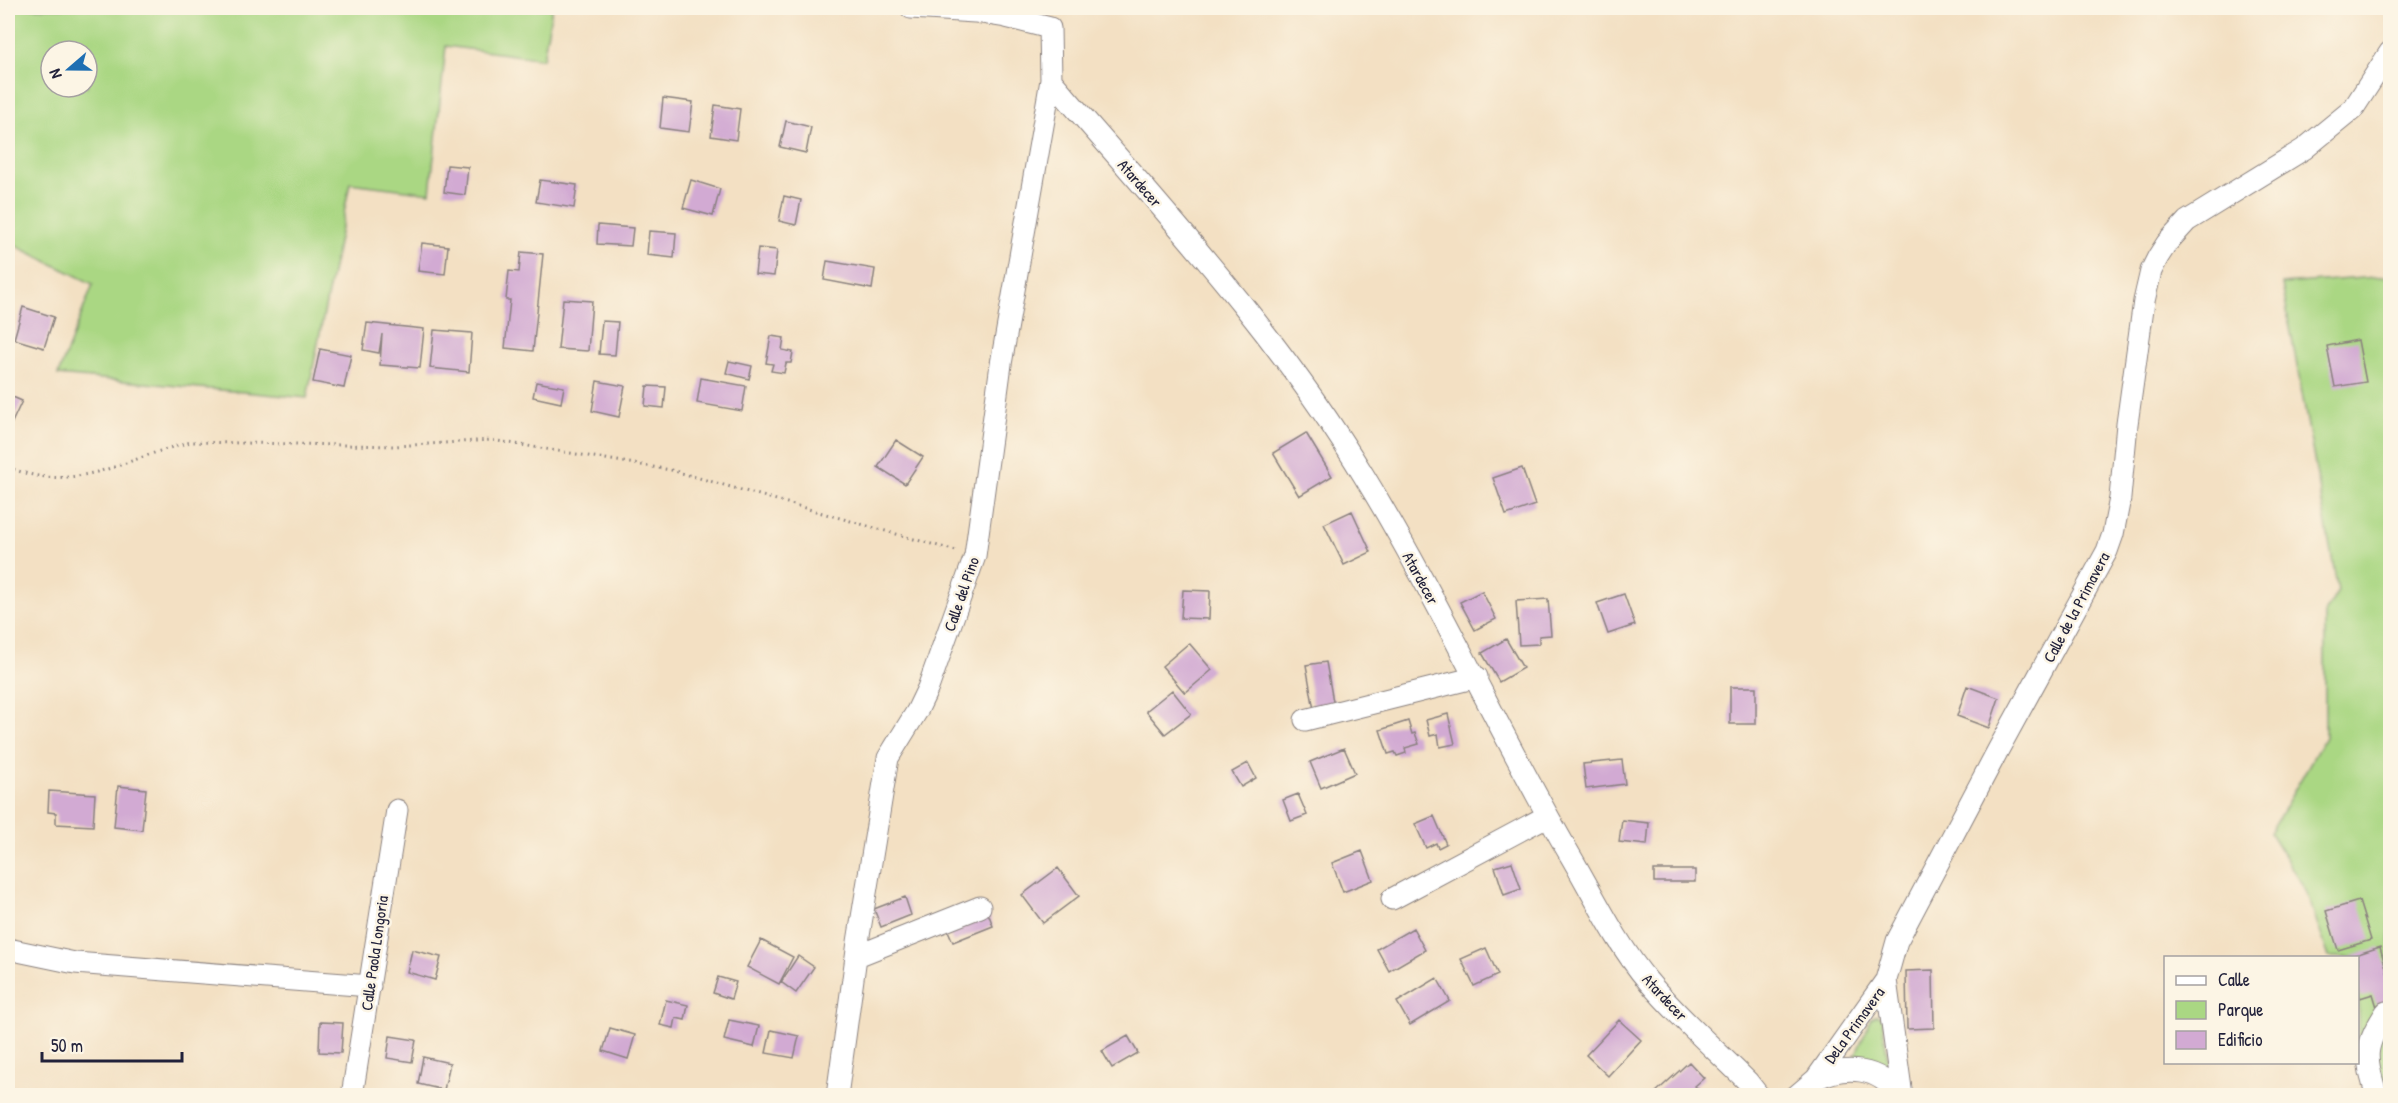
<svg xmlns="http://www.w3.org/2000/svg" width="2398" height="1103" font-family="'Patrick Hand',sans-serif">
  <rect width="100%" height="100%" fill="#fcf5e5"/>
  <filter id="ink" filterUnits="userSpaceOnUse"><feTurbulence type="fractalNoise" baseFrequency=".0167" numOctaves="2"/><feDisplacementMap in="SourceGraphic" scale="12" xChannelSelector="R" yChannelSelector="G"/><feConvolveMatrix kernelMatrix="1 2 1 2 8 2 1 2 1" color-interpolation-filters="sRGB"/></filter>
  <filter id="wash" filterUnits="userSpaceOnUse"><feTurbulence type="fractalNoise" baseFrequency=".008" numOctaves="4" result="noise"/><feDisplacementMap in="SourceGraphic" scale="24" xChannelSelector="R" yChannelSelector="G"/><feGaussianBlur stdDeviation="1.35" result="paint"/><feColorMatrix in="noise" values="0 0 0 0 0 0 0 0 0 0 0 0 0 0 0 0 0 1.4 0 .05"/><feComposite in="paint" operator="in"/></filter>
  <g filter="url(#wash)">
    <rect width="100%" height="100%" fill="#f3e0c3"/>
    <path fill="#aad783" stroke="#667c5f" stroke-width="1.5" fill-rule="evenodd" d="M8,8H552L543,59L446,46L430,193L350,183L307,398L58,375L93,284L8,242ZM51,51H87V87H51Z
      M2390,276V1095H2378L2358,1038V958L2329,957L2306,891L2270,833L2325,737V613L2338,591L2282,284Z
      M1877,1015L1882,1017L1890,1076L1872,1062L1854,1058L1872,1018Z"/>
    <g id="blocks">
      <path fill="#d2aad3" d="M663,98L693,102L689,132L660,128Z
        M715,105L740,109L736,140L711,136Z
        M786,121L811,127L806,153L780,147Z
        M447,165L468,167L465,195L444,192Z
        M540,180L577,185L574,208L536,202Z
        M691,180L720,189L713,216L683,208Z
        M784,196L801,200L796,225L779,221Z
        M598,225L633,228L631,246L597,244Z
        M649,231L676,233L674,258L647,255Z
        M422,243L448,246L445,274L418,271Z
        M758,248L777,250L774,276L755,274Z
        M521,252L543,254L533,351L505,348L510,300H506L509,271L519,272Z
        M827,261L875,269L872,289L824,280Z
        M563,299L592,301L588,351L558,349Z
        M23,307L54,317L44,348L14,339Z
        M602,321L618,322L615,355L599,354Z
        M367,323L424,329L420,368L380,365L382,334L379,353L363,350Z
        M434,330L472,333L469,372L430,368Z
        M771,336L784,338L782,350L793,352L791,363H786L784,373L771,371L773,364L766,363Z
        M2358,340L2366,382L2335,387L2327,346Z
        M320,349L351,355L344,388L313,382Z
        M729,361L752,366L749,379L726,373Z
        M701,378L746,386L742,411L697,403Z
        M597,381L625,386L619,417L592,411Z
        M536,382L564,387L561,403L533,397Z
        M647,386L666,387L664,408L645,406Z
        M8,395L22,401L8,431Z
        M1306,433L1332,476L1299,496L1273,453Z
        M896,440L923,457L905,484L878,467Z
        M1522,468L1535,505L1506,515L1493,478Z
        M1352,511L1371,552L1344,565L1324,524Z
        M1183,590L1210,591L1209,619L1181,618Z
        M1482,591L1496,619L1475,630L1460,602Z
        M1624,594L1635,625L1608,634L1597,603Z
        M1548,599L1551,635L1539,636V644L1519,645L1516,601Z
        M1506,639L1523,668L1499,682L1482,653Z
        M1189,643L1212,670L1185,693L1162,666Z
        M1326,662L1334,707L1314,710L1306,665Z
        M1967,686L1999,698L1989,728L1957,716Z
        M1730,687H1756V724H1730Z
        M1172,690L1191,714L1165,734L1146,711Z
        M1448,714L1455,744L1440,747L1438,734L1430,736L1426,720Z
        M1408,721L1412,734L1415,733L1419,744L1405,748L1406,753L1397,756L1395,752L1388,754L1380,730Z
        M1344,748L1355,773L1321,788L1310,762Z
        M1622,760L1625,784L1586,789L1583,764Z
        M1248,763L1256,778L1241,787L1232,772Z
        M118,786L146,789L142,830L114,827Z
        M49,791L95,794L93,826L56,824V813L48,812Z
        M1298,794L1307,815L1291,821L1283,800Z
        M1434,816L1446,844L1438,848L1436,843L1426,848L1415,824Z
        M1622,820L1649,823L1647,845L1619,842Z
        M1362,851L1373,880L1343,892L1332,863Z
        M1512,862L1521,889L1504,895L1495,867Z
        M1058,868L1079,896L1043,923L1022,895Z
        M1654,870H1695V882H1654Z
        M905,897L911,915L881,927L874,909Z
        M2359,901L2371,940L2338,950L2326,911Z
        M987,910L993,926L953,942L946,926Z
        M1413,928L1425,950L1389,971L1377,949Z
        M761,940L793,957L779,984L747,967Z
        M2380,947L2390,982V1003L2377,1007L2373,994L2360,998L2358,989V958L2349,957Z
        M1486,948L1498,975L1474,986L1461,959Z
        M412,950L441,957L435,980L407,972Z
        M798,956L814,967L796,993L781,982Z
        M1933,970L1934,1028L1907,1029L1906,971Z
        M718,977L736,982L731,999L713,993Z
        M1437,978L1450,1001L1410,1025L1397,1002Z
        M666,1000L688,1005L685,1020L676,1018L674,1028L660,1025Z
        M729,1020L759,1026L754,1047L724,1040Z
        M1619,1020L1641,1040L1608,1076L1586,1055Z
        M320,1022L343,1023L341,1053L319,1052Z
        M610,1028L635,1035L628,1059L603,1051Z
        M771,1030L799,1036L794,1058L766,1053Z
        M390,1036L416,1040L412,1062L387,1058Z
        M1128,1036L1138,1053L1112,1068L1102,1051Z
        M423,1057L450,1063L444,1090L418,1084Z
        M1689,1062L1704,1078L1695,1086L1703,1094L1657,1096L1655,1093Z"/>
    </g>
  </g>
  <g filter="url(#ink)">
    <use href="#blocks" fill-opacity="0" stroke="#8a817f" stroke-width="1.5"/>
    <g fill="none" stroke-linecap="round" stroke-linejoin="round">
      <g stroke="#8a817f" stroke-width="23">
        <path id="minor" d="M1051,80C1161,208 1277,332 1364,476C1439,599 1498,731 1570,855C1594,896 1618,946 1648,981C1678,1017 1715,1049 1748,1082L1759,1096
          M1305,720L1477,677
          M1392,899L1547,816
          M8,949L75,963L370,986
          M857,956L980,907
          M1816,1079C1843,1065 1881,1066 1897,1096
          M352,1096L397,810
          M837,1096L858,942L888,758L917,711L928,688L975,556L1001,364L1051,80L1050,28L1006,17L975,12L911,8
          M1796,1096L1816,1079L1886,980
          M1902,1096L1886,980L1897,941L1998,750L2107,551L2113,534L2120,498L2127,424L2144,301L2151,271L2158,257L2167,243L2187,221L2304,149L2353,109L2390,52
          M2377,1096C2364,1056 2364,1047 2386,1012"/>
      </g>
      <path stroke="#8a817f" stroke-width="3" stroke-dasharray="1.5 4.5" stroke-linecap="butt" d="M8,467C75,496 127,457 191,442L395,446L492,440L671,470L956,551"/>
      <use href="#minor" stroke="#fff" stroke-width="21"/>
    </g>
  </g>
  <g text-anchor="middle" stroke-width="5" stroke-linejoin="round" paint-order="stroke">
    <g font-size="16" fill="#22223b" stroke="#fcf5e5">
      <text transform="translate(1140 183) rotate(49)" y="6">Atardecer</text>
      <text transform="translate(1421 578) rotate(61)" y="6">Atardecer</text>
      <text transform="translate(961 594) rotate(-71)" y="6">Calle del Pino</text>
      <text transform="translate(2076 607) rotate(-62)" y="6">Calle de la Primavera</text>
      <text transform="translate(374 953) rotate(-82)" y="6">Calle Paola Longoria</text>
      <text transform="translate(1665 997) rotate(47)" y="6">Atardecer</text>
      <text transform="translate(1854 1025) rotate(-54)" y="6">DeLa Primavera</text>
    </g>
  </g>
  <rect width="2398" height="1103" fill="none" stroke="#fcf5e5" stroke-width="30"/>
  <rect x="2164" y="956" width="195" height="108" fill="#fcf5e5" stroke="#a5a1a1" stroke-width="1.5"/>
  <rect x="2176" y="976" width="30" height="9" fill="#ffffff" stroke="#a5a1a1" stroke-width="1.5"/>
  <text x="2218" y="986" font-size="18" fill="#22223b">Calle</text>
  <rect x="2176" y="1001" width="30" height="18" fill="#aad783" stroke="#a5a1a1" stroke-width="1.5"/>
  <text x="2218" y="1016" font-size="18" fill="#22223b">Parque</text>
  <rect x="2176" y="1031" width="30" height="18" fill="#d2aad3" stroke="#a5a1a1" stroke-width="1.5"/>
  <text x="2218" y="1046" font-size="18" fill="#22223b">Edificio</text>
  <g transform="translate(69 69) rotate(250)"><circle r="28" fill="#fcf5e5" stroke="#a5a1a1" stroke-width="1.5"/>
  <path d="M0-4.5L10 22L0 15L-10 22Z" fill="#1f6fb2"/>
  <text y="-9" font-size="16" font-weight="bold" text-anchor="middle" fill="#22223b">N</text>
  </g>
  <path d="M42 1052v9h140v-9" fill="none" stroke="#22223b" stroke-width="3"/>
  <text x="51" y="1052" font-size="18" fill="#22223b" stroke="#fcf5e5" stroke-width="4.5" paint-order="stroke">50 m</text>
</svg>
